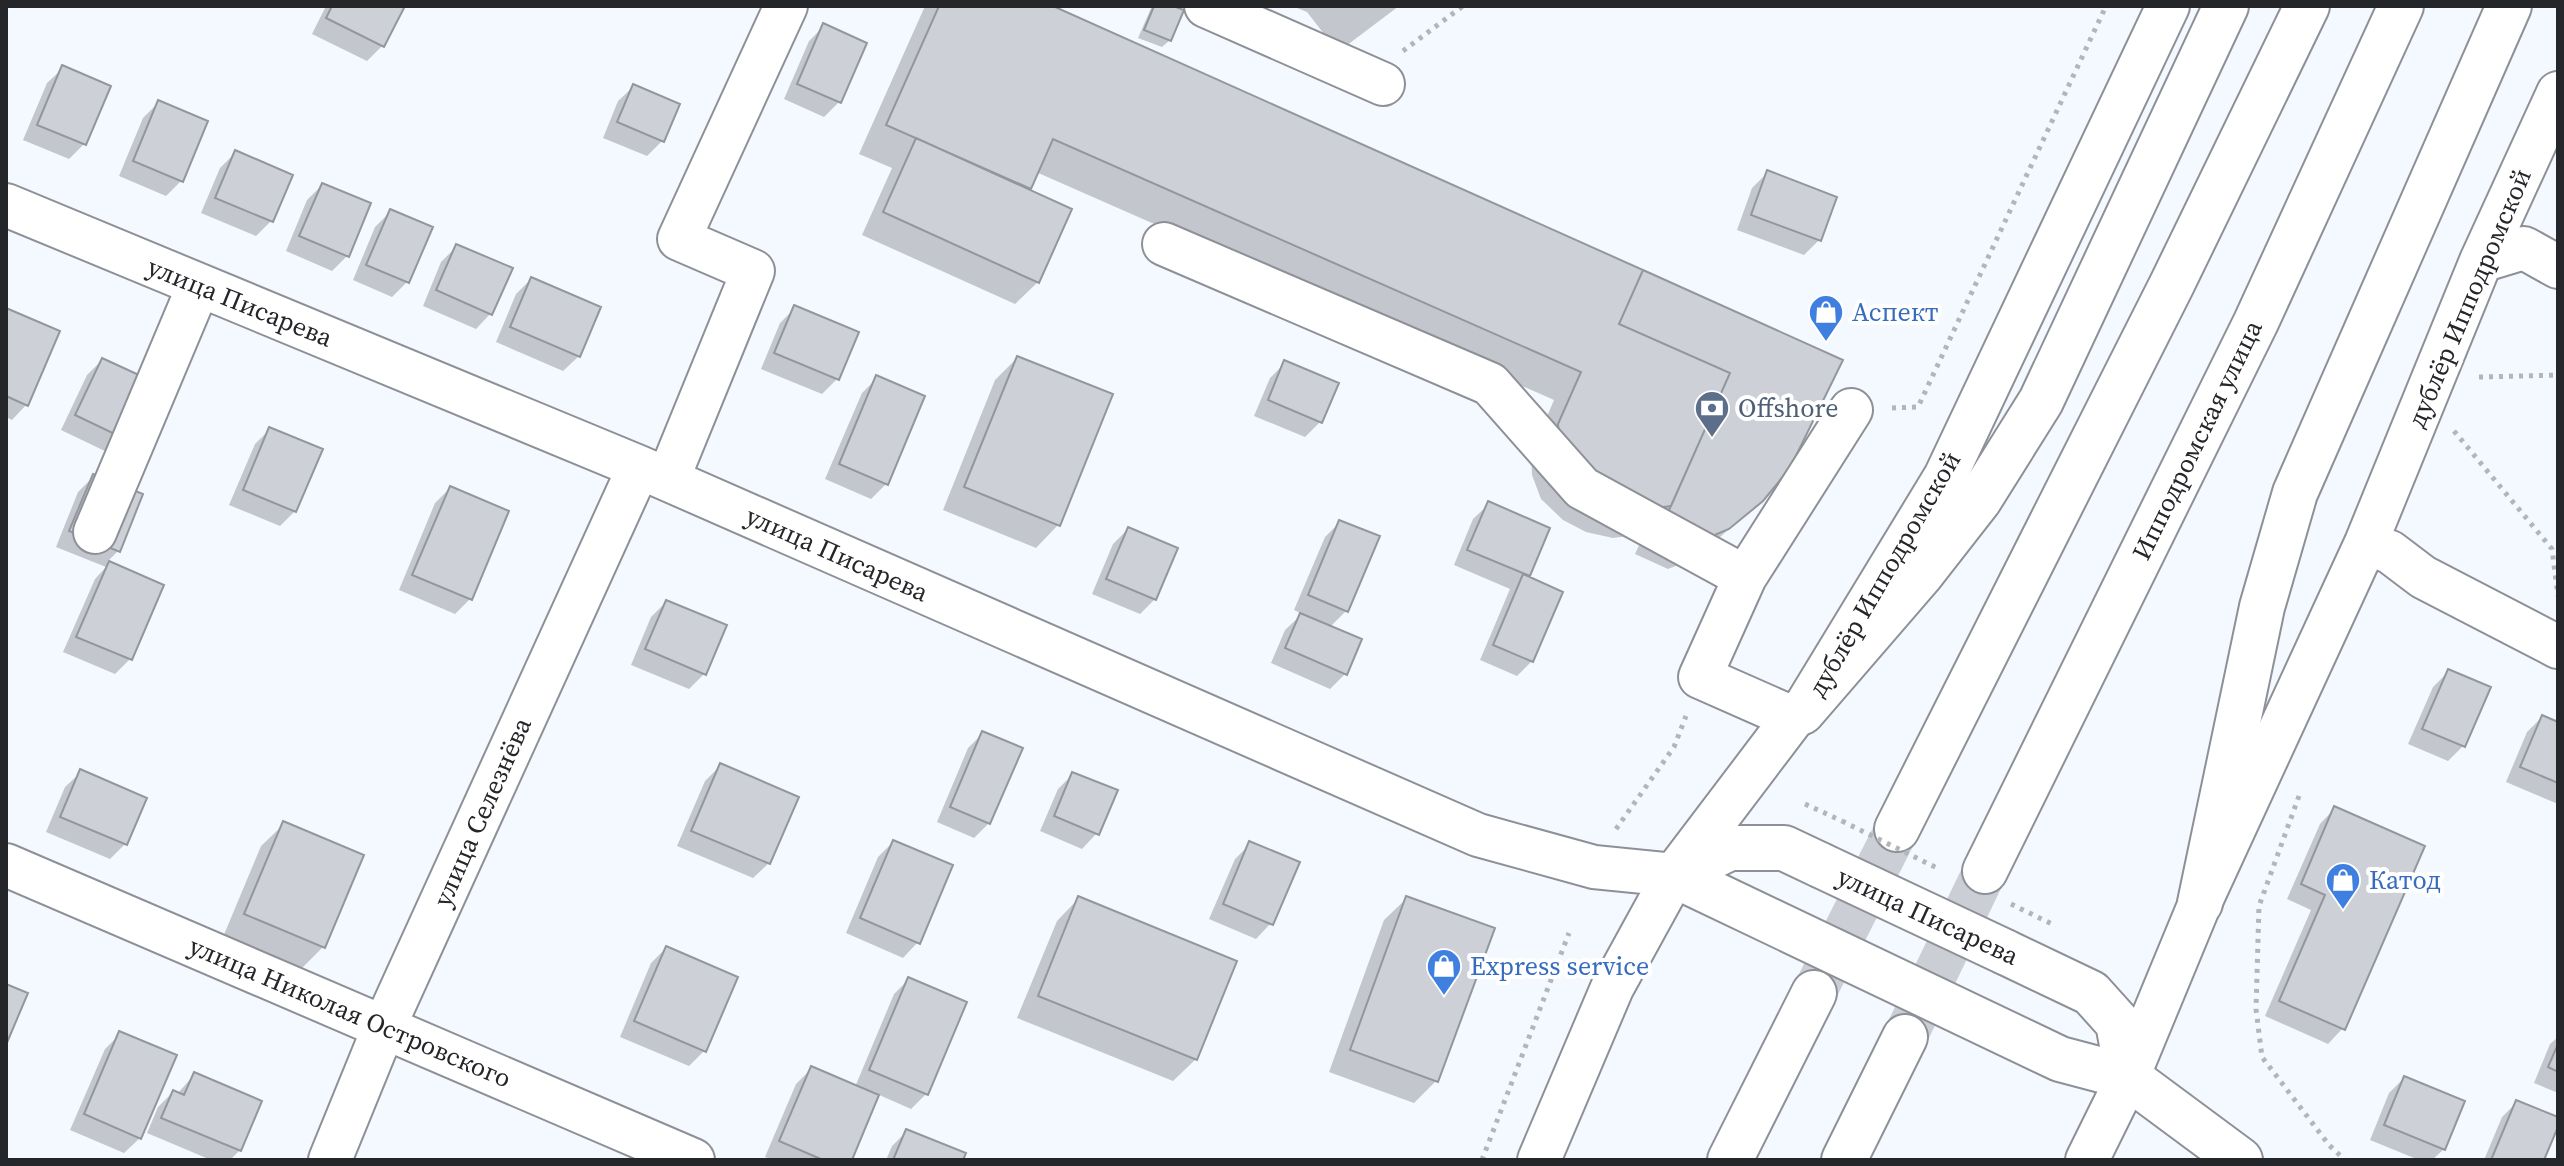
<svg xmlns="http://www.w3.org/2000/svg" width="2564" height="1166" font-family="'Source Serif 4',serif">
  <rect width="100%" height="100%" fill="#f4f8ff"/>
  <path fill="#0003" d="M326,6H402L382,46L367,61L312,34Z
    M925,6H1048L1841,361L1762,499L1698,557L1668,569L1635,554L1644,534L1613,538L1586,532L1563,520L1541,499L1532,475L1531,454L1554,400L1036,172L1026,190L1038,282L1015,304L862,235L892,168L859,154Z
    M1152,6H1168L1170,40L1162,47L1138,38Z
    M1292,6H1399L1338,52L1307,12Z
    M824,26L839,102L824,117L784,99L809,41Z
    M63,68L84,144L69,159L23,140L47,83Z
    M634,86L662,141L647,156L603,138L618,101Z
    M159,102L206,122L181,181L166,196L119,176L143,118Z
    M235,153L271,221L256,236L201,213L220,168Z
    M1767,173L1819,240L1804,255L1737,230L1752,188Z
    M322,185L347,256L332,271L286,251L307,200Z
    M390,212L407,282L392,297L353,280L375,227Z
    M456,247L491,313L476,329L423,306L441,262Z
    M531,279L579,356L563,371L496,342L516,294Z
    M795,308L837,379L822,394L761,369L780,323Z
    M6,310L27,404L12,420L6,417Z
    M1017,358L1058,525L1036,548L943,510L995,380Z
    M102,360L150,382L109,453L61,430L87,375Z
    M1285,363L1320,422L1305,437L1254,416L1270,378Z
    M877,378L886,484L871,499L825,479L862,393Z
    M270,429L295,511L280,526L229,505L255,444Z
    M93,477L118,551L107,562L161,586L130,659L115,674L63,652L95,579L106,567L56,547L78,492Z
    M450,488L470,599L455,614L399,590L435,503Z
    M1489,504L1548,529L1527,578L1532,661L1517,676L1480,660L1510,589L1454,565L1473,519Z
    M1340,522L1346,611L1329,628L1345,674L1330,689L1271,663L1285,630L1302,614L1294,610L1325,537Z
    M1128,529L1155,599L1140,614L1092,594L1113,544Z
    M666,602L704,674L689,689L631,665L651,617Z
    M2448,672L2463,746L2448,761L2408,744L2433,687Z
    M2542,717L2558,724V804L2506,782L2527,732Z
    M983,733L989,823L974,838L937,822L968,748Z
    M720,766L769,863L753,878L677,846L705,781Z
    M81,772L125,844L110,859L46,832L65,787Z
    M1073,774L1097,833L1082,849L1040,831L1058,789Z
    M2335,808L2343,1028L2328,1044L2265,1016L2311,910L2287,899L2320,824Z
    M284,824L323,947L301,969L223,937L261,846Z
    M893,842L918,942L903,958L846,933L878,857Z
    M1250,844L1271,923L1256,939L1209,919L1235,859Z
    M1079,898L1196,1059L1173,1081L1017,1018L1057,921Z
    M1407,898L1436,1081L1414,1103L1329,1072L1384,920Z
    M666,948L704,1051L689,1066L620,1037L651,963Z
    M909,979L926,1094L911,1109L877,1094L849,1160H773L765,1157L796,1084L811,1069L855,1087L894,994Z
    M120,1034L140,1138L124,1153L70,1130L105,1049Z
    M2558,1037V1093L2534,1083L2550,1044Z
    M194,1075L240,1150L230,1160H211L147,1133L158,1107L173,1092L177,1094Z
    M2404,1078L2444,1149L2432,1160H2419L2370,1140L2389,1093Z
    M2517,1102L2558,1119L2542,1160H2484L2502,1117Z
    M907,1131L961,1160H886L892,1146Z"/>
  <path fill="#cdd1d7" stroke="#93969c" stroke-width="2" d="M332,6H405L384,47L326,18Z
    M939,6H1053L1643,270L1619,324L1730,373L1671,506L1642,510L1560,446L1558,424L1581,372L1053,139L1031,189L886,125Z
    M1154,6H1173L1184,10L1171,41L1144,30Z
    M823,23L867,43L841,103L797,84Z
    M62,65L111,86L86,145L37,125Z
    M633,84L680,104L664,142L617,122Z
    M158,100L208,121L183,182L133,161Z
    M916,138L1072,209L1039,283L883,212Z
    M235,150L293,175L273,222L215,198Z
    M1767,170L1837,197L1821,241L1751,215Z
    M322,183L371,203L349,257L299,236Z
    M390,209L433,227L409,283L366,265Z
    M456,244L513,268L492,315L436,290Z
    M1643,270L1843,360L1790,468L1763,501L1729,529L1698,542L1662,526L1730,373L1619,324Z
    M531,277L601,307L580,357L510,327Z
    M794,305L859,332L839,380L774,353Z
    M6,308L60,331L28,406L6,396Z
    M1017,356L1113,394L1060,526L964,487Z
    M102,358L152,381L125,439L75,415Z
    M1284,360L1339,383L1322,423L1268,400Z
    M876,375L925,396L888,485L839,464Z
    M269,427L323,449L296,512L243,490Z
    M93,474L143,494L120,552L69,531Z
    M450,486L509,511L472,600L412,575Z
    M1488,501L1550,528L1530,576L1467,550Z
    M1339,520L1380,536L1348,612L1308,595Z
    M1128,527L1178,548L1156,600L1106,579Z
    M109,561L164,585L132,660L76,637Z
    M1523,574L1563,592L1533,662L1493,645Z
    M666,600L727,625L706,675L645,649Z
    M1300,613L1362,639L1347,675L1285,648Z
    M2448,669L2491,687L2465,747L2422,729Z
    M2542,715L2558,722V783L2520,767Z
    M982,731L1023,748L990,824L950,807Z
    M720,763L799,797L770,864L691,831Z
    M80,769L147,798L127,845L60,817Z
    M1072,772L1118,790L1099,835L1054,816Z
    M2334,806L2425,846L2345,1030L2279,1001L2325,895L2301,884Z
    M283,821L364,855L325,948L244,914Z
    M893,840L953,865L920,944L860,918Z
    M1249,841L1300,862L1273,925L1223,904Z
    M1078,896L1237,961L1197,1060L1038,996Z
    M1406,896L1495,928L1438,1082L1350,1050Z
    M666,946L738,977L706,1052L634,1021Z
    M908,977L967,1002L928,1095L869,1070Z
    M6,984L28,993L6,1045Z
    M119,1031L177,1055L141,1139L84,1114Z
    M2558,1044V1072L2548,1067Z
    M811,1066L879,1095L852,1160H823L779,1141Z
    M194,1072L262,1101L241,1151L161,1118L173,1090L184,1095Z
    M2404,1076L2465,1101L2445,1150L2384,1125Z
    M2516,1100L2558,1117V1127L2544,1160H2491Z
    M906,1129L966,1153L963,1160H893Z"/>
  <g fill="none" stroke-linecap="round" stroke-linejoin="round">
    <path stroke="#cbced4" stroke-width="44" stroke-dasharray="44 22" stroke-linecap="butt" d="M1814,993L1897,829
      M1905,1037L1985,871"/>
    <g stroke="#8d9197" stroke-width="46">
      <path id="minor" d="M1206,6L1383,84
        M6,205L639,467L1478,835L1594,867L1674,875
        M1164,244L1490,384L1582,488L1745,577L1700,677L1793,718
        M2481,261L2524,248L2558,267
        M668,479L753,271L679,239L786,6
        M95,532L199,285
        M2366,543L2390,552L2423,577L2558,647
        M1745,577L1851,410
        M6,865L693,1160
        M330,1160L385,1025L639,467
        M1539,1160L1612,988L1674,875L1793,718L1802,712L1945,477L2168,6
        M2087,1160L2128,1077L2200,903L2366,543L2481,261L2558,93"/>
    </g>
    <g stroke="#8d9197" stroke-width="48">
      <path id="major" d="M1674,875L2060,1059L2128,1077L2240,1160
        M1674,875L1730,848H1784L1820,865
        M2005,952L2091,993L2118,1023L2128,1077"/>
    </g>
    <g stroke="#8d9197" stroke-width="48">
      <path id="highway" d="M1802,712L1922,573L1979,500L2041,401L2226,6
        M1897,829L2172,284L2307,6
        M1985,871L2256,322L2401,6
        M2200,903L2262,607L2295,493L2509,6
        M1730,1160L1814,993
        M1844,1160L1905,1037"/>
    </g>
    <path stroke="#b2b5bb" stroke-width="5" stroke-dasharray="4 6" stroke-linecap="butt" d="M1403,51L1463,6
      M2479,377L2558,375
      M1892,408L1918,407L2106,6
      M2454,431L2552,549L2558,596
      M2299,796L2259,906L2256,1009L2262,1057L2329,1145L2345,1160
      M1805,804L1842,821
      M1616,829L1674,747L1686,716
      M2011,904L2056,926
      M1482,1160L1569,933"/>
    <use href="#minor" stroke="#fff" stroke-width="42"/>
    <use href="#major" stroke="#fff" stroke-width="44"/>
    <use href="#highway" stroke="#fff" stroke-width="44"/>
    <g stroke="#8d9197" stroke-width="48" stroke-linecap="butt">
      <path id="major-bridge" d="M1820,865L2005,952"/>
    </g>
    <path stroke="#b2b5bb" stroke-width="5" stroke-dasharray="4 6" stroke-linecap="butt" d="M1842,821L1937,868"/>
    <use href="#major-bridge" stroke="#fff" stroke-width="44"/>
  </g>
  <defs>
    <g id="shop-pin" transform="scale(1.8)"><path d="M0 17L-7.5 6A9.5 9.5 0 1 1 7.5 6Z" fill="#3f7fe0" stroke="#fff"/><path d="M-5-2.5h2.3a2.7 3.5 0 0 1 5.4 0H5L5.5 6h-11ZM-1.5-2.5h3a1.5 2.3 0 0 0-3 0Z" fill="#fff"/></g>
    <g id="bank-pin" transform="scale(1.8)"><path d="M0 17L-7.5 6A9.5 9.5 0 1 1 7.5 6Z" fill="#5c6f8a" stroke="#fff"/><path d="M-6-4H6V4H-6ZM0-2.3a2.3 2.3 0 1 0 0 4.6a2.3 2.3 0 1 0 0-4.6Z" fill="#fff"/></g>
  </defs>
  <g fill-rule="evenodd">
    <use href="#shop-pin" x="1826" y="312"/>
    <use href="#bank-pin" x="1712" y="408"/>
    <use href="#shop-pin" x="2343" y="880"/>
    <use href="#shop-pin" x="1444" y="966"/>
  </g>
  <g text-anchor="middle" stroke-width="8" stroke-linejoin="round" paint-order="stroke">
    <g font-size="26" fill="#252629" stroke="#fff">
      <text transform="translate(2469 298) rotate(-67)" y="9">дублёр Ипподромской</text>
      <text transform="translate(240 302) rotate(22)" y="9">улица Писарева</text>
      <text transform="translate(2197 440) rotate(-64)" y="9">Ипподромская улица</text>
      <text transform="translate(837 554) rotate(24)" y="9">улица Писарева</text>
      <text transform="translate(1884 574) rotate(-60)" y="9">дублёр Ипподромской</text>
      <text transform="translate(482 812) rotate(-66)" y="9">улица Селезнёва</text>
      <text transform="translate(1928 916) rotate(25)" y="9">улица Писарева</text>
      <text transform="translate(350 1012) rotate(23)" y="9">улица Николая Островского</text>
    </g>
    <g font-size="26" fill="#366cbe" stroke="#fff" text-anchor="start">
      <text x="1852" y="321">Аспект</text>
      <text x="2369" y="889">Катод</text>
      <text x="1470" y="975">Express service</text>
    </g>
    <g font-size="26" fill="#4e5e75" stroke="#fff" text-anchor="start">
      <text x="1738" y="417">Offshore</text>
    </g>
  </g>
  <rect width="2564" height="1166" fill="none" stroke="#252629" stroke-width="16"/>
</svg>
